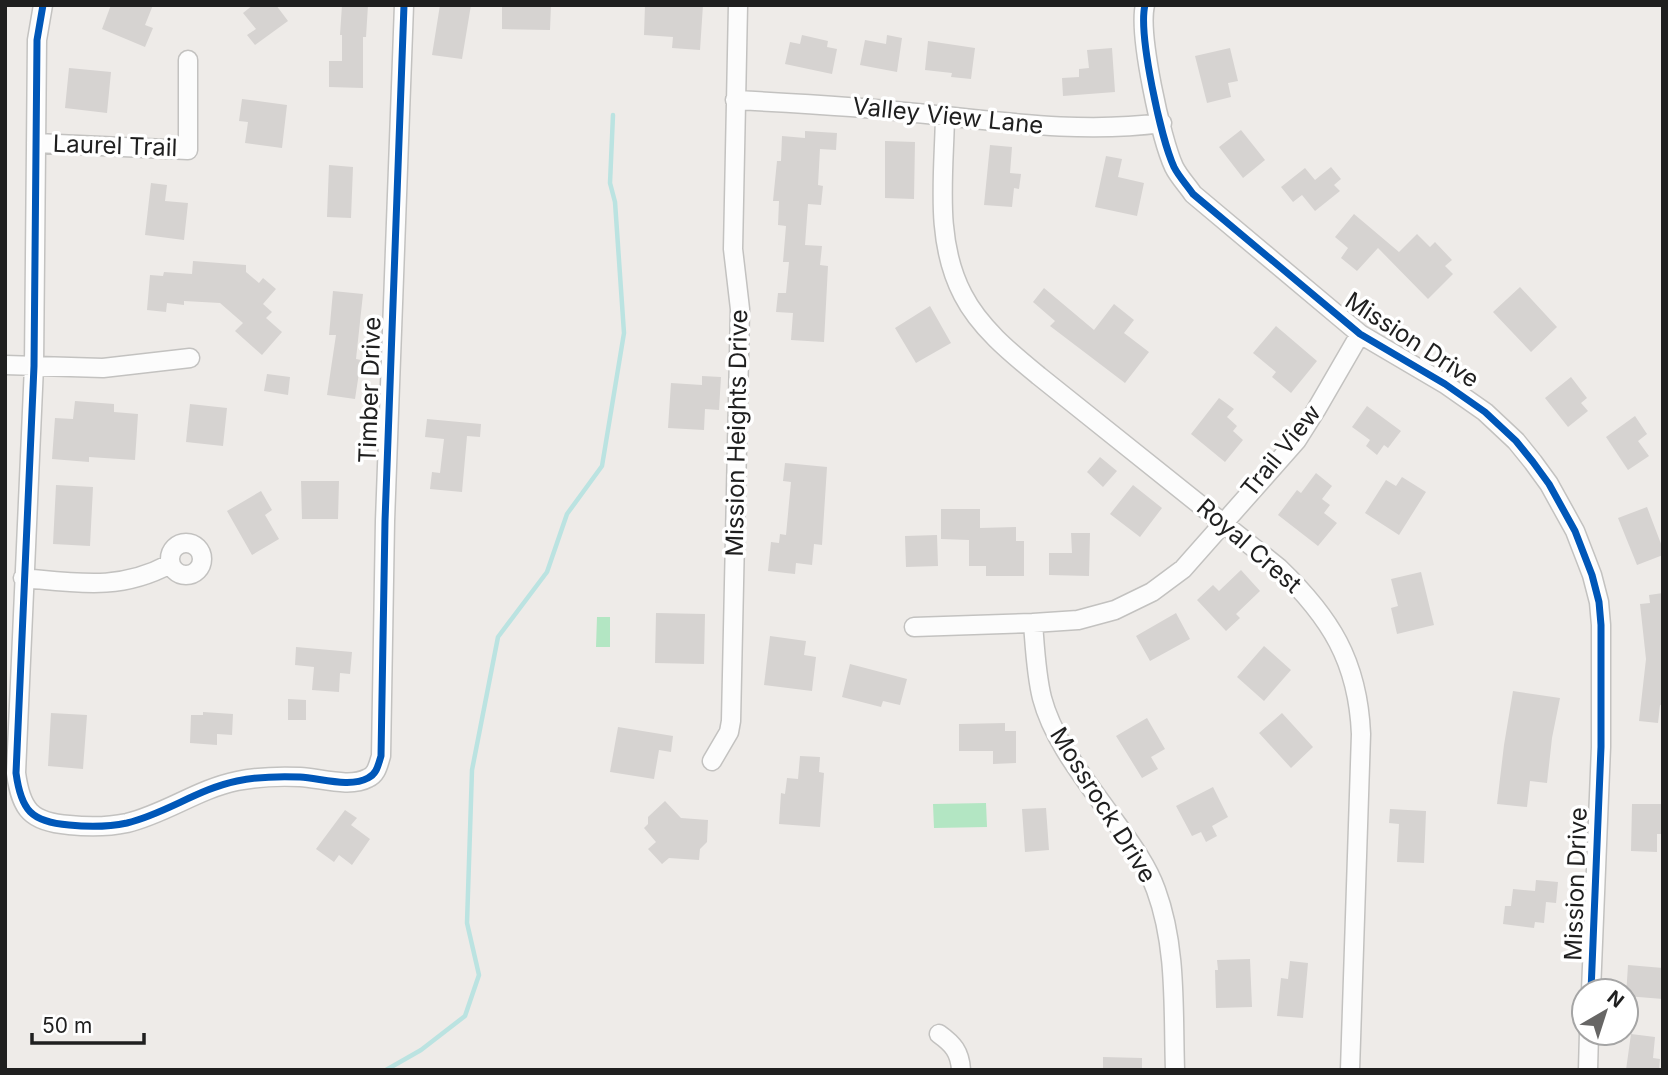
<svg xmlns="http://www.w3.org/2000/svg" width="1668" height="1075" font-family="Inter,sans-serif">
  <rect width="100%" height="100%" fill="#eeebe8"/>
  <path fill="#b3e6c3" d="M597,617H610V647H596Z
    M986,803L987,827L934,828L933,804Z"/>
  <g fill="none" stroke-linecap="round" stroke-linejoin="round">
    <path stroke="#bbe3e1" stroke-width="4.5" d="M386,1070L421,1050L465,1016L479,975L467,923L472,770L498,637L547,572L567,514L602,466L624,333L615,202L610,183L613,115"/>
  </g>
  <path fill="#d6d3d1" d="M111,5H153L145,25L153,28L145,47L102,29Z
    M253,5H276L288,21L255,45L247,35L256,29L243,13Z
    M342,5H368L366,37H363V88L329,87V61H342V35H340Z
    M440,5H471L462,59L432,55Z
    M502,5H551L550,30L502,29Z
    M645,5H703L700,50L672,48L673,37L644,35Z
    M802,35L828,41L827,47L837,49L832,74L785,64L790,42L800,44Z
    M887,35L902,38L897,72L860,65L865,40L886,44Z
    M928,41L975,48L971,79L951,77L952,73L925,70Z
    M1112,48L1115,92L1063,96L1062,78L1079,77V69L1089,68L1087,50Z
    M1230,48L1238,81L1228,83L1231,97L1207,103L1195,56Z
    M69,68L111,72L107,113L65,108Z
    M242,99L287,105L282,148L245,143L248,122L239,121Z
    M1241,130L1265,160L1243,178L1219,147Z
    M805,131L837,133L836,150L820,149L818,185L823,186L821,205L808,204L805,245L822,246L820,265L828,266L824,342L791,340L793,313L776,312L778,293H786L789,262H783L786,226L778,225L779,201H773L777,161H781L782,136L805,138Z
    M885,141L915,142L914,199L885,198Z
    M990,145L1012,147L1010,173L1021,174L1019,189L1014,188L1012,207L984,205Z
    M1106,156L1122,159L1118,177L1144,183L1137,216L1095,207Z
    M329,165L353,167L351,218L327,217Z
    M1331,167L1341,179L1334,185L1340,191L1315,211L1302,195L1293,202L1281,187L1305,168L1315,180Z
    M151,183L167,185L165,201L188,203L184,240L145,235Z
    M1354,214L1399,252L1417,234L1430,247L1435,242L1452,260L1445,266L1453,274L1428,299L1378,248L1357,271L1341,258L1348,248L1335,237Z
    M193,261L246,265V272L259,283L263,278L276,289L263,304L272,312L266,318L282,332L262,355L235,331L243,323L220,303L184,301V305L167,303L166,312L147,310L150,275L163,276L164,272L192,274Z
    M1520,287L1557,327L1531,352L1493,312Z
    M1044,288L1094,330L1114,304L1134,320L1124,333L1149,352L1125,383L1050,326L1055,321L1033,302Z
    M333,291L363,294L356,359L361,360L355,399L327,395L336,335H329Z
    M930,306L951,343L916,363L895,328Z
    M1276,326L1317,361L1291,393L1272,377L1276,372L1253,353Z
    M267,374L290,377L288,395L264,391Z
    M702,376L721,377L719,410L705,409L704,430L668,428L671,383L702,385Z
    M1571,377L1587,398L1581,403L1588,411L1568,427L1545,398Z
    M1219,398L1234,409L1227,417L1237,426L1233,431L1243,440L1225,462L1191,434Z
    M75,401L114,404V412L138,414L135,460L89,457V462L52,459L55,418L73,419Z
    M190,404L227,408L223,446L186,442Z
    M1367,406L1401,431L1388,448L1384,445L1377,455L1366,446L1370,440L1352,427Z
    M1635,416L1647,434L1638,441L1649,456L1628,470L1606,437Z
    M427,419L481,424L480,437L467,436L462,492L430,489L432,472L440,473L444,439L425,437Z
    M1100,457L1117,471L1103,487L1087,472Z
    M785,463L827,467L822,545L814,544L812,565L796,563L795,574L768,571L771,542L779,543L780,534L786,535L791,482L783,481Z
    M1316,473L1332,486L1322,499L1330,505L1324,513L1337,523L1318,546L1278,515L1297,490L1301,493Z
    M1402,477L1426,492L1399,535L1365,513L1386,480L1396,486Z
    M301,481H339L338,519H302Z
    M56,485L93,487L90,546L53,544Z
    M1133,485L1162,508L1140,537L1110,514Z
    M261,491L272,510L265,515L279,539L252,555L227,511Z
    M1647,507L1663,549V555L1637,565L1618,518Z
    M941,509H980V528L1016,527V541H1024V576H986V566H969V540L941,539Z
    M1071,533H1090L1089,576L1049,575V553H1072Z
    M937,535L938,566L906,567L905,536Z
    M1241,570L1260,591L1236,614L1240,618L1226,631L1197,600L1213,585L1219,591Z
    M1421,572L1434,625L1397,634L1391,608L1398,606L1391,579Z
    M1663,593V705H1660L1658,723L1639,721L1646,659L1640,604L1650,603L1649,595Z
    M656,613L705,614L704,664L655,663Z
    M1176,613L1190,639L1150,661L1136,636Z
    M770,636L806,641L804,655L816,657L812,691L764,685Z
    M1264,646L1291,670L1264,701L1237,677Z
    M296,647L352,652L350,674L340,673L339,692L312,690L314,667L295,665Z
    M850,664L907,679L900,705L883,701L881,707L842,697Z
    M1513,691L1560,698L1552,738L1547,783L1530,781L1527,807L1497,804L1504,745Z
    M288,699L306,700V720H288Z
    M203,712L233,714L232,735L217,734V745L190,743L191,715H203Z
    M51,713L87,715L83,769L48,766Z
    M1282,713L1313,747L1291,768L1259,733Z
    M1147,718L1165,749L1151,757L1158,769L1142,778L1116,736Z
    M1005,723V731H1016V763L993,764V751H959V724Z
    M618,727L673,736L671,752L659,750L654,779L610,772Z
    M800,756L820,757L819,772L824,773L820,827L779,824L781,793L785,794L787,778L798,779Z
    M1213,787L1228,817L1212,826L1217,836L1206,842L1201,832L1192,836L1176,806Z
    M665,801L681,818L708,820L707,842L700,849L699,860L669,858L662,864L648,849L656,842L644,828L648,824V817Z
    M1632,804H1663V834H1657V852L1631,851Z
    M1046,808L1049,850L1025,852L1022,809Z
    M1390,809L1426,811L1424,863L1397,862L1399,824L1389,823Z
    M345,810L357,818L351,825L370,839L352,865L339,855L334,862L316,849Z
    M1536,880L1558,882L1556,903L1546,902L1544,923L1535,922L1534,928L1503,924L1505,906H1511L1513,889L1535,891Z
    M1250,959L1252,1007L1216,1008L1215,970H1218L1217,960Z
    M1290,961L1308,963L1303,1018L1277,1016L1281,978L1288,979Z
    M1628,965L1663,968V999L1626,996Z
    M1631,1034L1655,1037L1653,1058L1660,1059L1659,1070H1626Z
    M1103,1057L1142,1058V1070H1103Z"/>
  <g fill="none" stroke-linecap="round" stroke-linejoin="round">
    <g stroke="#c3c2c0" stroke-width="21">
      <path id="minor" d="M43,5L37,40L34,366L16,773C21,810 31,822 69,825C88,827 108,827 127,823C165,814 198,789 237,781C257,777 279,776 300,777C320,778 350,788 368,778C377,774 378,765 381,756L385,521L404,5
        M1145,5C1138,34 1161,139 1174,167C1179,177 1187,185 1193,194L1360,334L1445,384L1485,412L1516,441L1533,462L1549,484L1575,531L1592,575L1599,602L1601,625V747L1591,991
        M735,100C795,103 856,106 916,113C998,121 1079,134 1162,123
        M945,116C944,175 934,240 963,295C980,328 1011,353 1039,376L1279,568C1330,617 1358,661 1361,734L1350,1070
        M36,143L188,150V60
        M5,365L103,368L190,358
        M170 559a16 16 0 1 1 32 0a16 16 0 1 1-32 0Z
        M23,578C78,583 120,591 170,564
        M1033,623C1035,648 1036,674 1042,698C1053,740 1084,778 1109,813C1126,837 1146,862 1156,890C1177,947 1173,1010 1175,1070
        M914,627L1033,623L1078,620L1115,610L1152,592L1183,569L1297,440L1316,410L1360,334
        M712,761L729,732L731,721L740,309L733,249L738,5
        M939,1034C953,1044 960,1052 961,1070
        M1588,1070L1589,1033"/>
    </g>
    <use href="#minor" stroke="#fcfcfc" stroke-width="18"/>
    <g stroke="#fff" stroke-width="11">
      <path id="cycleway" d="M43,5L37,40L34,366L16,773C21,810 31,822 69,825C88,827 108,827 127,823C165,814 198,789 237,781C257,777 279,776 300,777C320,778 350,788 368,778C377,774 378,765 381,756L385,521L404,5
        M1145,5C1138,34 1161,139 1174,167C1179,177 1187,185 1193,194L1360,334L1445,384L1485,412L1516,441L1533,462L1549,484L1575,531L1592,575L1599,602L1601,625V747L1591,991"/>
    </g>
    <use href="#cycleway" stroke="#0057b8" stroke-width="7"/>
  </g>
  <g text-anchor="middle" stroke-width="7" stroke-linejoin="round" paint-order="stroke">
    <g font-size="24" fill="#1f1f1f" stroke="#fff">
      <text transform="translate(948 116) rotate(6)" y="8">Valley View Lane</text>
      <text transform="translate(115 146) rotate(2)" y="8">Laurel Trail</text>
      <text transform="translate(1412 340) rotate(33)" y="8">Mission Drive</text>
      <text transform="translate(370 390) rotate(-88)" y="8">Timber Drive</text>
      <text transform="translate(737 433) rotate(-89)" y="8">Mission Heights Drive</text>
      <text transform="translate(1281 451) rotate(-51)" y="8">Trail View</text>
      <text transform="translate(1249 546) rotate(41)" y="8">Royal Crest</text>
      <text transform="translate(1103 805) rotate(58)" y="8">Mossrock Drive</text>
      <text transform="translate(1576 884) rotate(-88)" y="8">Mission Drive</text>
    </g>
  </g>
  <rect width="1668" height="1075" fill="none" stroke="#1f1f1f" stroke-width="14"/>
  <g transform="translate(1605 1012) rotate(39)"><circle r="33" fill="#ffffff" stroke="#a5a5a5" stroke-width="2"/>
  <path d="M0-5L12 26L0 18L-12 26Z" fill="#676665"/>
  <text y="-10" font-size="19" font-weight="bold" text-anchor="middle" fill="#1f1f1f">N</text>
  </g>
  <path d="M32 1033v10h112v-10" fill="none" stroke="#1f1f1f" stroke-width="3.5"/>
  <text x="42" y="1033" font-size="21" fill="#1f1f1f" stroke="#ffffff" stroke-width="5" paint-order="stroke">50 m</text>
</svg>
